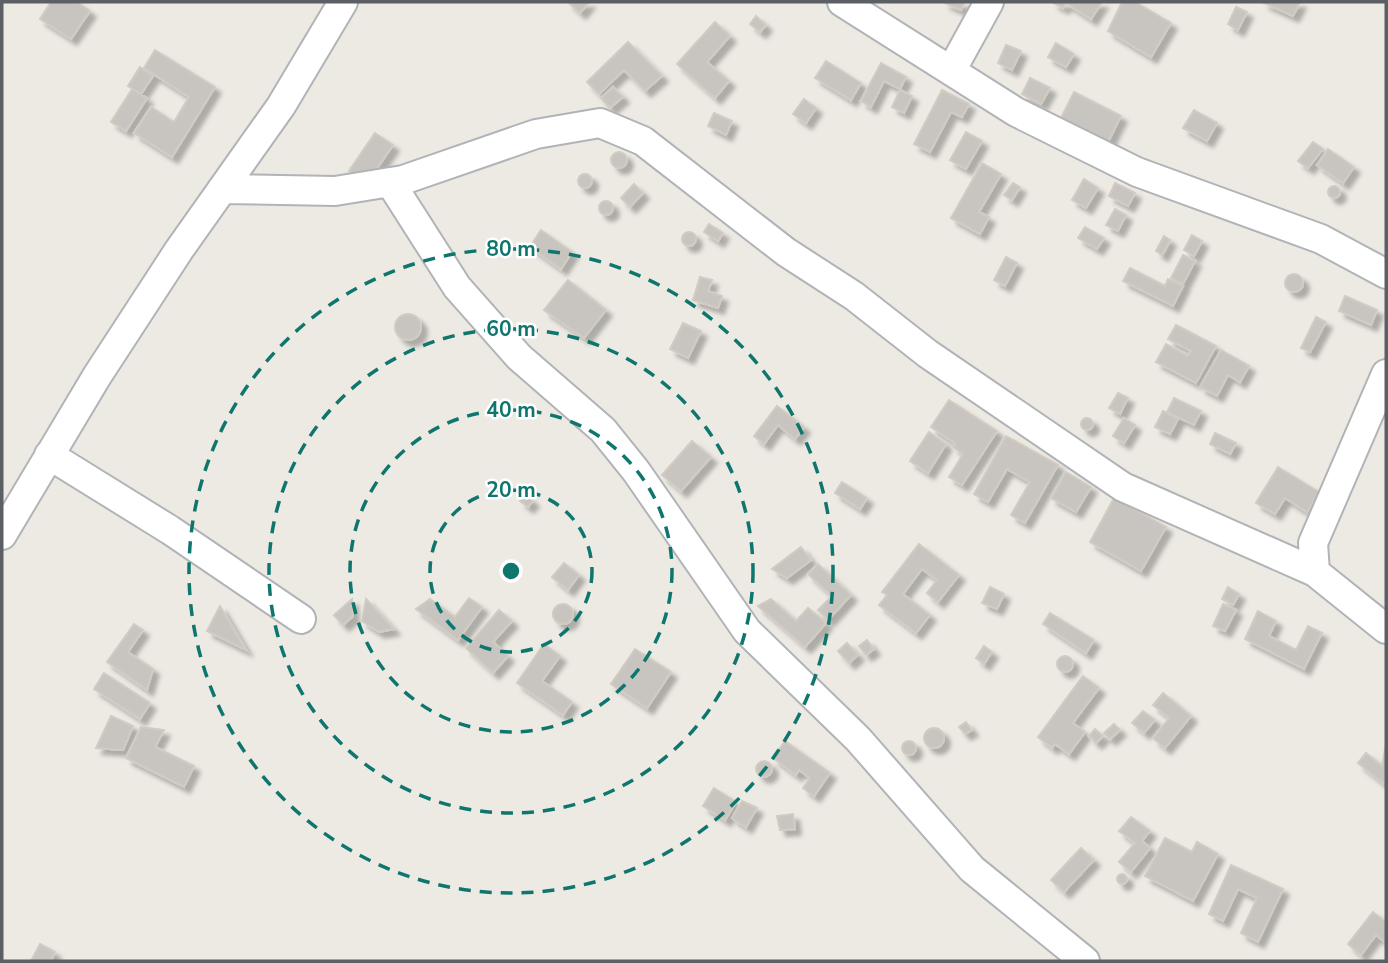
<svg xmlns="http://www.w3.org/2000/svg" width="1388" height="963" font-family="'Nunito Sans',sans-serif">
  <defs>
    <filter id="shadow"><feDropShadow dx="6" dy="6" stdDeviation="2" flood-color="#0004"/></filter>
  </defs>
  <rect width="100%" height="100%" fill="#edeae4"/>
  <path fill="#c8c5c0" stroke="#d1cbc2" stroke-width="2" filter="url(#shadow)" d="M51,2H77L90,11L71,39L40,19Z
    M568,2H589L580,13Z
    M943,2H965L961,10Z
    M1052,2H1102L1091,19L1066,3L1063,8Z
    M1122,2H1135L1171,23L1151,57L1108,31Z
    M1262,2H1300L1293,16Z
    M1236,7L1247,12L1238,30L1228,24Z
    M756,16L766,25L760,32L750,24Z
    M715,22L730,36L707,62L729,81L715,98L677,64Z
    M628,42L662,76L645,91L624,70L599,94L587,82Z
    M1056,43L1074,54L1066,67L1048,57Z
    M1006,45L1021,51L1012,70L998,63Z
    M155,50L215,87L172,157L134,133L151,107L174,122L189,97L144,68Z
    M826,61L861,83L851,100L815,78Z
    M881,63L906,77L900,89L884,81L871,107L861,101Z
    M140,67L153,76L141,94L128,86Z
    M1030,78L1050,88L1041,104L1022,94Z
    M613,87L623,97L610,108L601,98Z
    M132,89L147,98L126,131L111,122Z
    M900,90L912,96L904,113L892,107Z
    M942,90L969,104L962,117L951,112L930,152L914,144Z
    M1074,92L1121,116L1108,142L1058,124Z
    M804,99L816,108L806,123L793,114Z
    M1194,110L1217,123L1207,141L1183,128Z
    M714,113L732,121L726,135L708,126Z
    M966,132L982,141L966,169L950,160Z
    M375,133L393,145L367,183L349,171Z
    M1313,142L1323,149L1308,168L1298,161Z
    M1328,149L1354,167L1343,183L1317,165Z
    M611 160a8 8 0 1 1 16 0a8 8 0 1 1-16 0Z
    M982,163L1001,174L979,212L989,217L980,234L951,218Z
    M578 181a7 7 0 1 1 14 0a7 7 0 1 1-14 0Z
    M1084,179L1098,188L1086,208L1072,200Z
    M1013,183L1020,187L1012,200L1004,195Z
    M1115,183L1135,193L1128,206L1109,196Z
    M634,184L643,193L630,207L621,198Z
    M1328 192a6 6 0 1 1 12 0a6 6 0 1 1-12 0Z
    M599 208a7 7 0 1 1 14 0a7 7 0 1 1-14 0Z
    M1115,209L1126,215L1118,231L1106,225Z
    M709,224L723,233L718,241L704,232Z
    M1085,227L1104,238L1097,249L1078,238Z
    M541,230L572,252L561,269L530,247Z
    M682 239a7 7 0 1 1 14 0a7 7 0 1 1-14 0Z
    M1192,235L1202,241L1194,256L1184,250Z
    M1164,236L1170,240L1162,255L1156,251Z
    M1183,255L1195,261L1183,284L1171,278Z
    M1006,257L1017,263L1005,286L994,280Z
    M1130,268L1165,286L1168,279L1183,286L1173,306L1123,281Z
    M1285 283a9 9 0 1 1 18 0a9 9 0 1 1-18 0Z
    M700,277L712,280L708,291L722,296L718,308L693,300Z
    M568,280L606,310L584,338L544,310Z
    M1345,296L1377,310L1371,325L1339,311Z
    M395 327a13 13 0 1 1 26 0a13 13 0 1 1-26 0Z
    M1316,317L1326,322L1310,352L1301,348Z
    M683,323L701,331L688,358L670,349Z
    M1176,325L1216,346L1196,383L1156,362L1166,344L1188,356L1191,351L1168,339Z
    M1221,350L1249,366L1240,382L1228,375L1217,396L1200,387Z
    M1118,393L1128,398L1120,414L1109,408Z
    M1174,398L1201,411L1194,425L1167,412Z
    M949,400L997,431L962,485L949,477L963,454L953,447L955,443L931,427Z
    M777,406L804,427L795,439L778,425L764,444L754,436Z
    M1163,411L1178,419L1170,434L1155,427Z
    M1124,418L1135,425L1124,443L1113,436Z
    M1081 424a6 6 0 1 1 12 0a6 6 0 1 1-12 0Z
    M929,432L946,444L928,473L910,461Z
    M1215,433L1236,443L1230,454L1210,444Z
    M1006,436L1058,465L1025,523L1011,515L1030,482L1007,469L988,502L974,494Z
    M692,441L711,457L681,491L662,475Z
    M1278,467L1319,492L1307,512L1285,498L1275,514L1256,503Z
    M1066,472L1091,487L1076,512L1051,498Z
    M842,482L867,498L860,509L835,493Z
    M525,494L533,501L528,507L520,501Z
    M1114,498L1166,527L1141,571L1090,542Z
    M919,544L959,575L938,602L927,593L937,580L922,569L903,594L930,615L916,633L879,605L887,595L882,592Z
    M801,547L811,560L787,578L772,569Z
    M564,563L579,575L568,590L552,577Z
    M818,564L851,595L828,620L818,610L832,596L808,574Z
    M990,587L1004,594L997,609L982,603Z
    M1228,587L1239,594L1233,605L1222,599Z
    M469,598L482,607L458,640L416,609L430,599L455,617Z
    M352,599L353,616L343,625L334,615Z
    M366,599L394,629L379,632L362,621Z
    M771,599L796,621L808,608L826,623L805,647L758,606Z
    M1223,604L1236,610L1225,631L1213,626Z
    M553 614a10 10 0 1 1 20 0a10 10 0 1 1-20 0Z
    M220,606L246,650L207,631Z
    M499,610L512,621L493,642L508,656L493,673L466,648Z
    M1258,611L1276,621L1269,636L1296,650L1308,626L1322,633L1304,669L1245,639Z
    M1050,613L1094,640L1086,653L1043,624Z
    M134,624L143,630L128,652L153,669L147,690L107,662Z
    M867,640L874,649L866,655L859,646Z
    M847,643L858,655L849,663L838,651Z
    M544,644L560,656L542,681L572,702L563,715L517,683Z
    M984,646L992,652L984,664L976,658Z
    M635,649L671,672L647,708L611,684Z
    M1057 664a8 8 0 1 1 16 0a8 8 0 1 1-16 0Z
    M104,673L150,703L140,719L94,689Z
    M1083,676L1099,688L1073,723L1085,732L1069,754L1055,744L1052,748L1038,737Z
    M1163,693L1191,716L1165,748L1153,738L1169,718L1153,705Z
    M1143,711L1155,720L1144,733L1132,723Z
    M111,716L133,726L123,750L96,748Z
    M966,722L972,730L965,734L959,727Z
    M1114,724L1120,730L1110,739L1104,733Z
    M141,727L164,730L155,747L194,766L184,787L126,758Z
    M924 738a10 10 0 1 1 20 0a10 10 0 1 1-20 0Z
    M1095,729L1103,736L1096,743L1089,736Z
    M902 748a7 7 0 1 1 14 0a7 7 0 1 1-14 0Z
    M785,741L830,773L814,796L803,788L810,778L799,770L796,775L773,758Z
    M1386,744V779L1383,783L1358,763L1366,753L1382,766Z
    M756 769a8 8 0 1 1 16 0a8 8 0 1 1-16 0Z
    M714,788L736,802L725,820L703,806Z
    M742,801L757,808L746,827L732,818Z
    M793,814L795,829L780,830L777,816Z
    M1131,817L1150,831L1142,841L1150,848L1131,872L1119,862L1135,843L1119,831Z
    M1165,838L1192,852L1197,842L1218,854L1193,901L1145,876Z
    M1081,848L1094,860L1064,892L1051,880Z
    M1231,865L1283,889L1258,942L1241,933L1257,898L1238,889L1223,921L1209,914Z
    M1117 879a5 5 0 1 1 10 0a5 5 0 1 1-10 0Z
    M1373,912L1386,922V943L1376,935L1361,955L1348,944Z
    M40,944L55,952L51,961H31Z"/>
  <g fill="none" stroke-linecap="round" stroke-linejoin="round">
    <g stroke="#b1b4b7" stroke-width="32">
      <path id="minor" d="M842,2L1016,112L1137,172L1321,239L1386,274
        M951,71L989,2
        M390,182L457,287L519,357L603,430L636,471L747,631L858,739L972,869L1085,961
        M222,189L335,191L403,180L536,134L600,123L643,141L786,252L854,296L928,354L1123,487L1315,572
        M1386,374L1313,543L1315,572L1386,629
        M49,455L170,530L301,619
        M2,535L97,376L179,250L281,106L343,2"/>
    </g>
    <use href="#minor" stroke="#fff" stroke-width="28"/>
  </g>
  <g fill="none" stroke="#0f766e" stroke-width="3.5" stroke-dasharray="12 9">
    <circle cx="511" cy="571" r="81"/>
    <circle cx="511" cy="571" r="161"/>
    <circle cx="511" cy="571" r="242"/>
    <circle cx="511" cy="571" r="322"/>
  </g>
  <circle cx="511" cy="571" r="10" fill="#0f766e" stroke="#fff" stroke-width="3.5"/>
  <g font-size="21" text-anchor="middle" font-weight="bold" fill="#0f766e" stroke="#fff" stroke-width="5" stroke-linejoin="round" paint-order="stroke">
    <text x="511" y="256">80 m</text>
    <text x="511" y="336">60 m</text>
    <text x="511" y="417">40 m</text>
    <text x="511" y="497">20 m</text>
  </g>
  <rect width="1388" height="963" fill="none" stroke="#5c5f63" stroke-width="7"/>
</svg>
